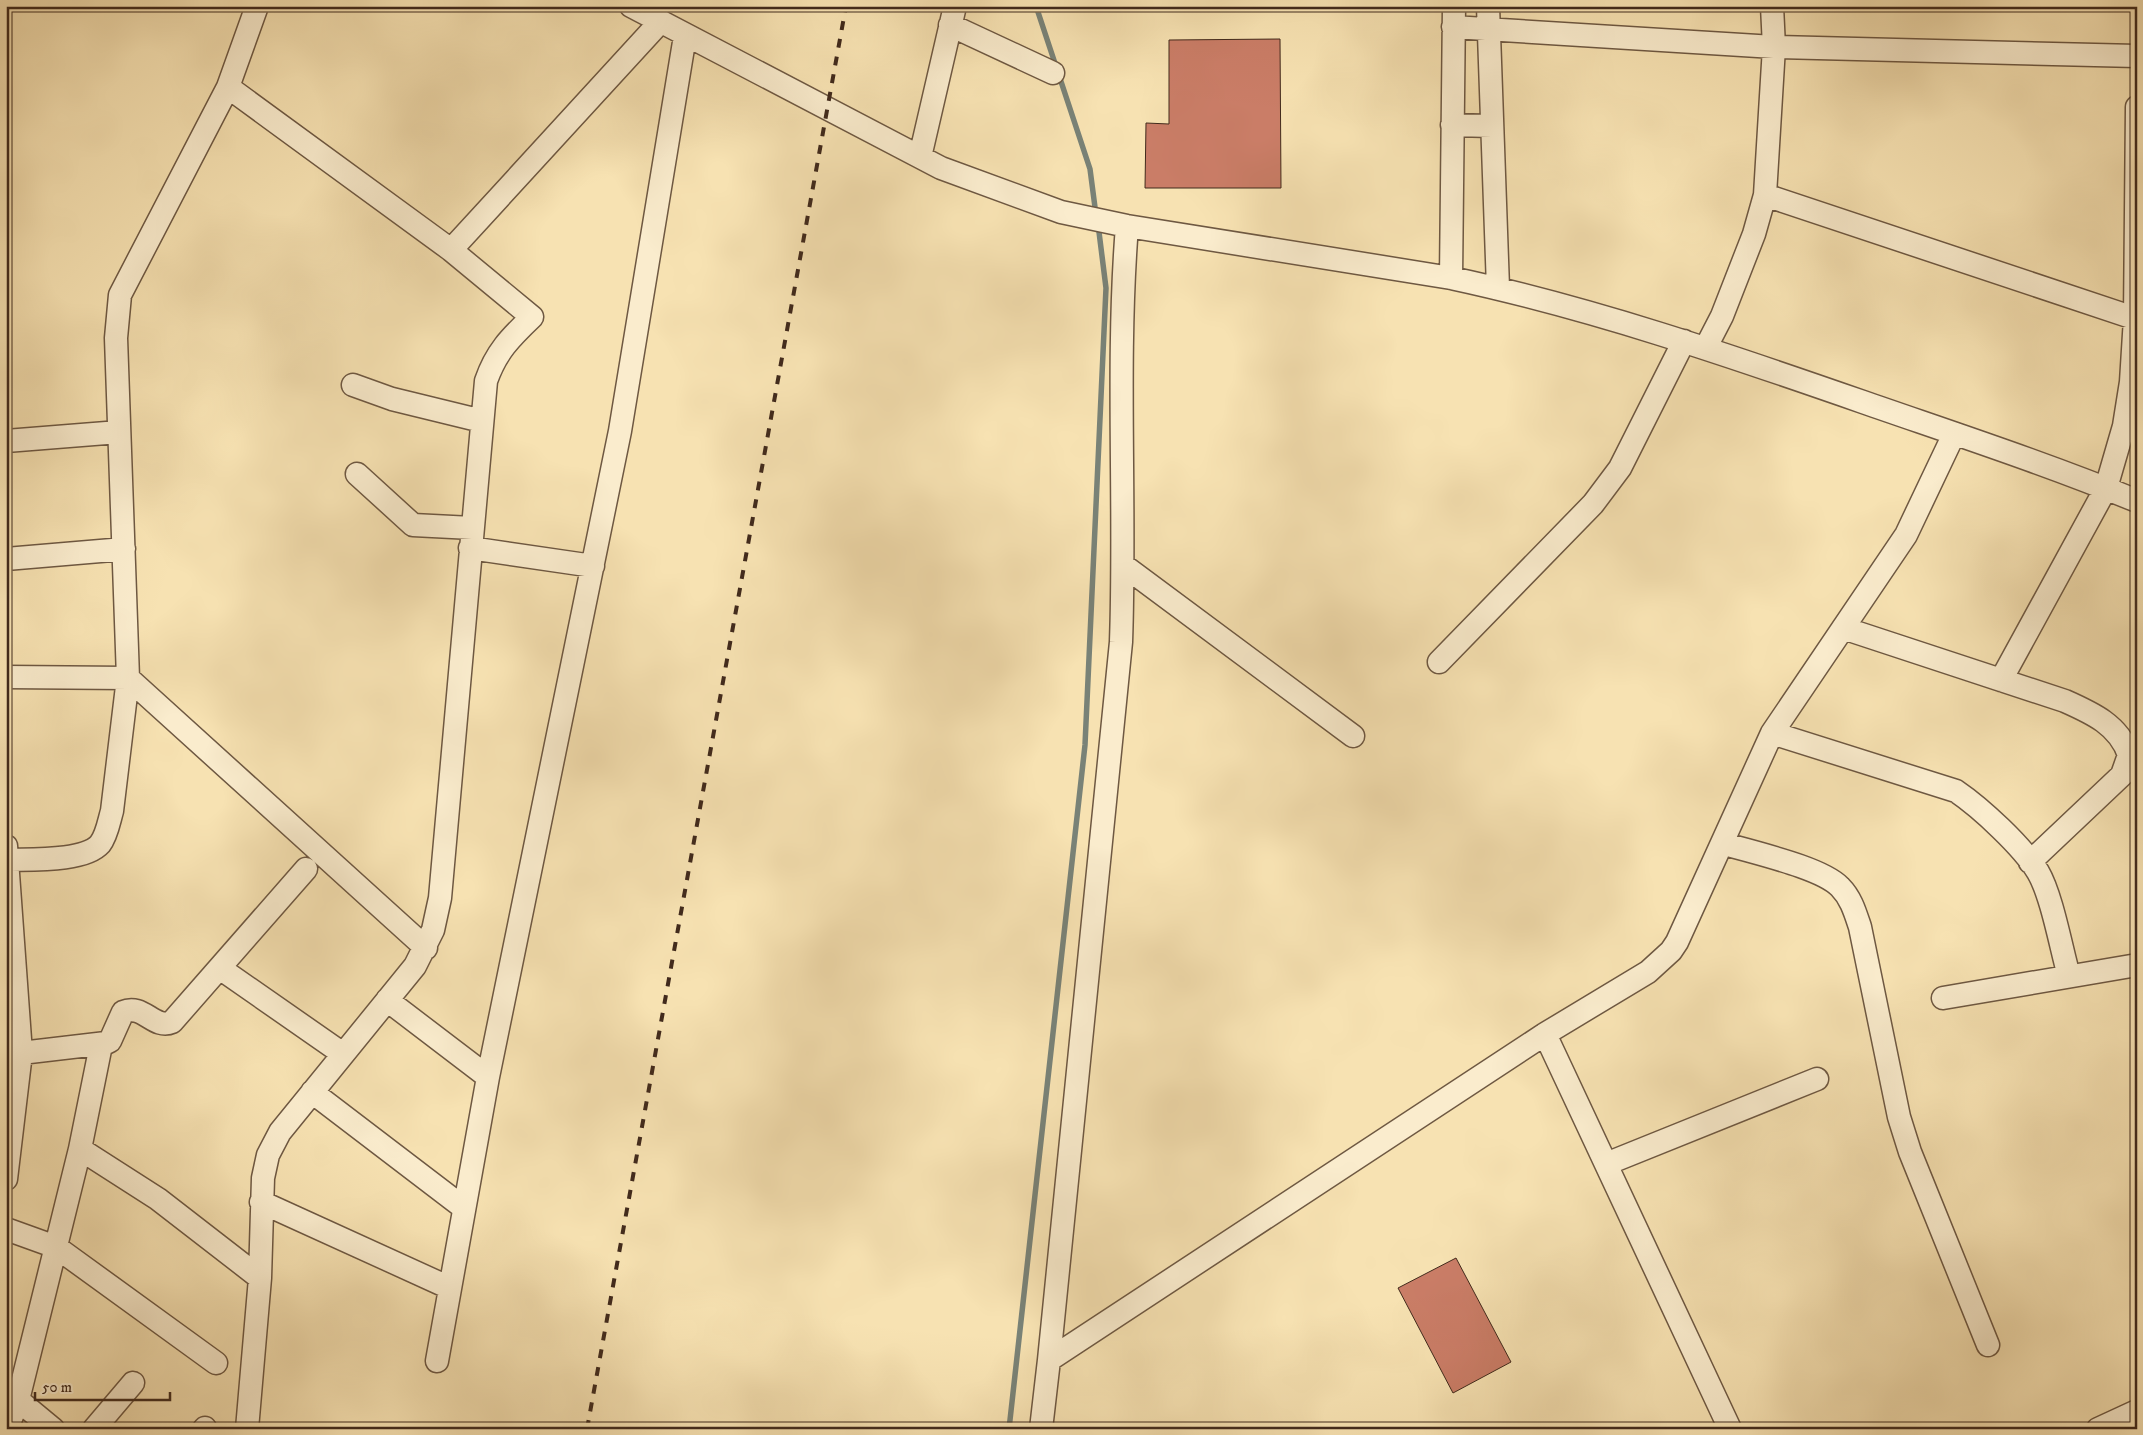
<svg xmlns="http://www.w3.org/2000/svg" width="2143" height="1435" font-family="'IM FELL DW Pica',serif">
  <rect width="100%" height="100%" fill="#f7e2b2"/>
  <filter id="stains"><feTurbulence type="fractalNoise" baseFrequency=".004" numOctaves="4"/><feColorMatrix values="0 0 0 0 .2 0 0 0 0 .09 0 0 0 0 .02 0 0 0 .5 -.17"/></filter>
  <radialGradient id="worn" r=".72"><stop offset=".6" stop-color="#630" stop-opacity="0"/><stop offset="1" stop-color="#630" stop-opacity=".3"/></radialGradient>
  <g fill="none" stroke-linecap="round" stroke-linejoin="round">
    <path stroke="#798277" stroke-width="5.5" d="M1036,6L1090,169L1096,215
      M1009,1429L1085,745L1106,288L1098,224"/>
  </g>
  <path fill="#ca7d67" stroke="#412a1c" d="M1280,39L1281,188H1145L1146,123L1169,124V40Z
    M1456,1258L1511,1362L1453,1393L1398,1288Z"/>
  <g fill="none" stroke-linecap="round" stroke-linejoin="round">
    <g stroke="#6e5842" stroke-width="25">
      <path id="minor" d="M257,6L228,87L120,295L116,338L128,678L426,948
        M631,6L941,168L1061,212L1127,226L1451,278C1591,308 1728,355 1863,402C1955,434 2047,464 2137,501
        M1488,6L1498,288
        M950,25L1053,73
        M1453,27L1774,47L2137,56
        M228,87L451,250L532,317C510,338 496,352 486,381L440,898L433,930L415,966L280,1132L268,1155L263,1178L260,1278L247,1429
        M1452,125L1492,126
        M920,157L955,6
        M1765,195L2137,319
        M451,250L661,21
        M1451,278L1454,6
        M1706,347L1722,316L1754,234L1765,195L1774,47L1772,6
        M353,385L392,399L482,421
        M6,441L119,432
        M357,474L413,525L472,528
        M470,548L593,566
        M6,559L124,549
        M1123,565L1353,736
        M1843,628L2065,701C2092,713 2119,725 2129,755L2122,775L2030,862
        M1439,662L1593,504L1620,468L1684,341
        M6,677L128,678L112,811C109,821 107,835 100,844C84,862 29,859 6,860
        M2001,680L2106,488L2124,426L2131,382L2135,318L2137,107
        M1772,733L1956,791C1981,808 2023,847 2038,872C2052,896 2061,948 2069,976
        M1722,843C1750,852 1821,867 1840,887C1851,898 1855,912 1860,927L1899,1117L1910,1152L1988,1345
        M221,969L343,1054
        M1943,998L2137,965
        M387,1000L488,1077
        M1545,1034L1730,1429
        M21,1053L106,1043L110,1041L123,1012C143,1003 154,1030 172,1022L306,869
        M312,1092L464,1208
        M80,1149L158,1199L260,1278
        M1606,1164L1817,1079
        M6,1179L21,1053L6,846
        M261,1202L450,1288
        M6,1229L56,1247L216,1363
        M1049,1360L1121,642C1126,503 1116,364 1127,226
        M437,1361L488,1077L620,431L685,36
        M6,1396L18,1400L80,1149L101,1045
        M7,1429L18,1400L53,1429
        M94,1429L133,1383
        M204,1429L205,1428
        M1041,1429L1049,1360L1545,1034L1648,972L1671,951L1677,942L1772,733L1906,535L1954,434
        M2098,1429L2137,1411"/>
    </g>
    <use href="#minor" stroke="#faeccd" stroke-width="22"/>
    <path stroke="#412a1c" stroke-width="4" stroke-dasharray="9 9" stroke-linecap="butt" d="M587,1429L846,6"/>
  </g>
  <rect width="2143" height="1435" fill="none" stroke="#f7e2b2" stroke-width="25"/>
  <rect x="8" y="8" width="2128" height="1420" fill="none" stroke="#412a1c" stroke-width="2.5"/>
  <rect x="12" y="12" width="2118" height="1410" fill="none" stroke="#412a1c"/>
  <path d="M35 1392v8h135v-8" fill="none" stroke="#412a1c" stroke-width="2.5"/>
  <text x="42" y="1392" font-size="15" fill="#412a1c" stroke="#faeccd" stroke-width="4" paint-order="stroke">50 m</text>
  <rect width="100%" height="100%" filter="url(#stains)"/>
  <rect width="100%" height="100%" fill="url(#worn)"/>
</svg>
